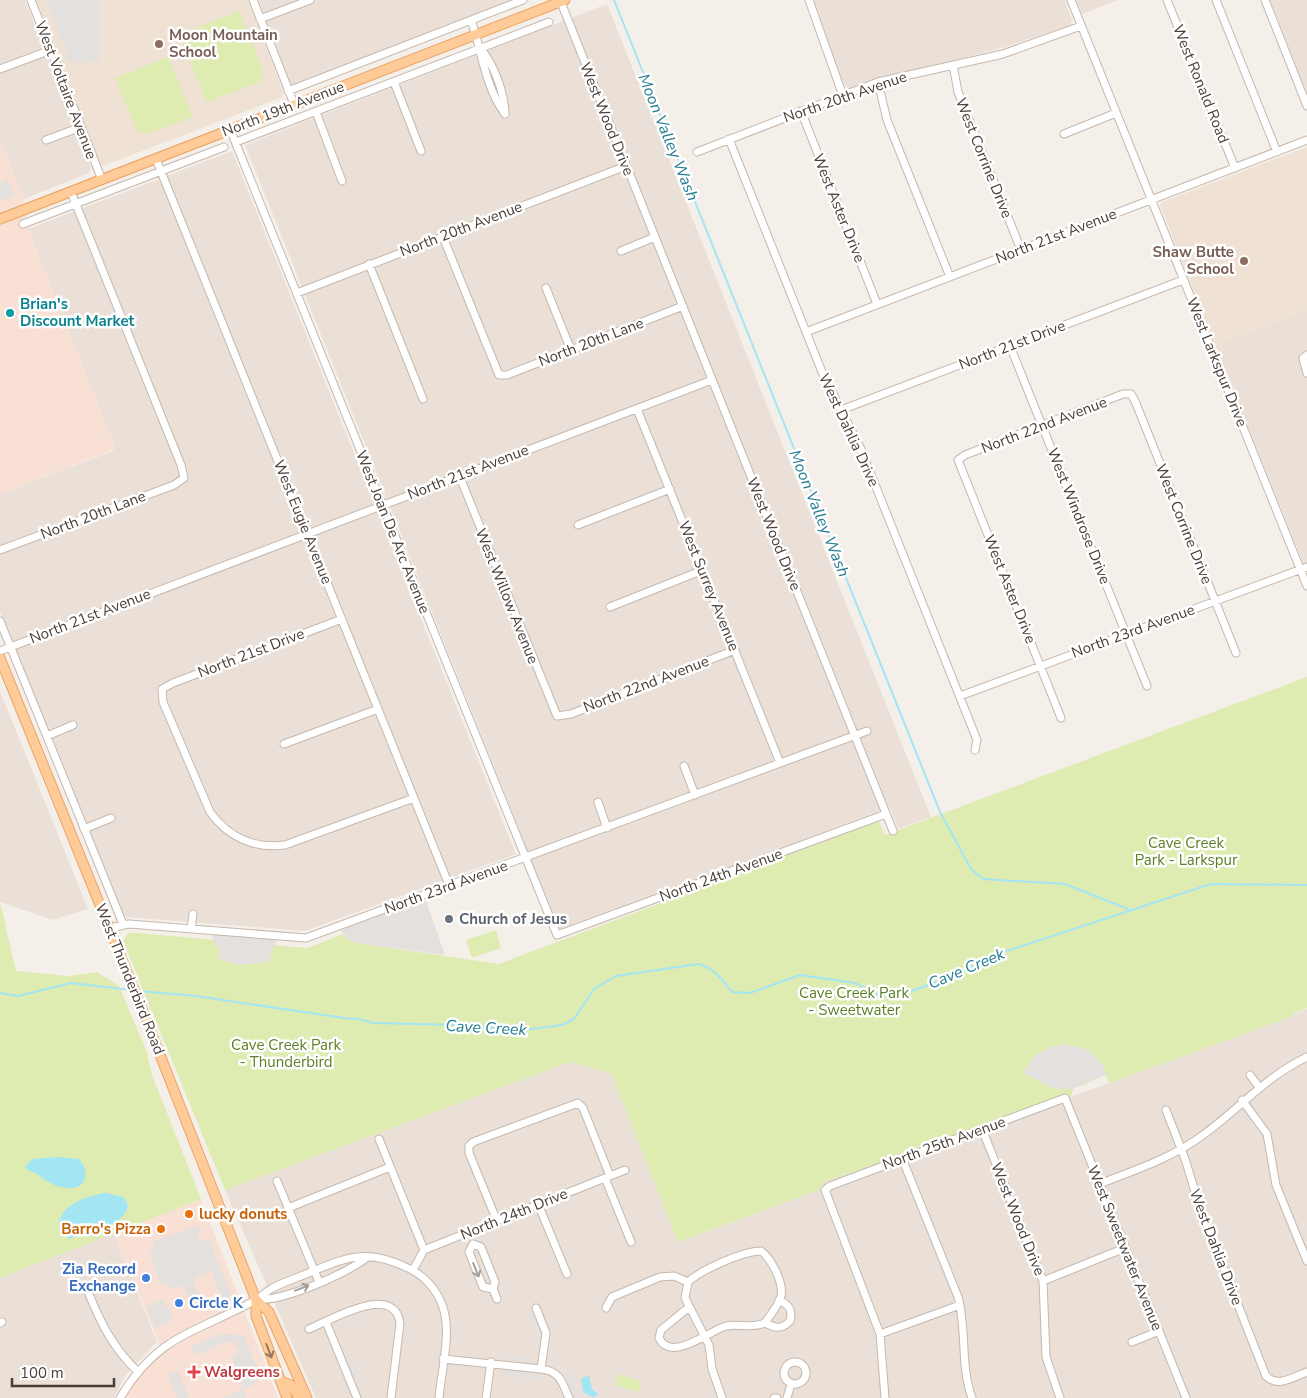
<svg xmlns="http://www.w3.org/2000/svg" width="1307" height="1398" font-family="'Nunito Sans',sans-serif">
  <rect width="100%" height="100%" fill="#f5efea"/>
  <path fill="#eae0d7" d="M0,0H25L91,168L89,173L24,199L0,140Z
    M258,0H515L295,85L290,83Z
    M814,0H1065L1072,21L1070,25L1009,46L848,88L843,84Z
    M1076,0H1118L1082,14Z
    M1270,0H1307V94Z
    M607,4L931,817L898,829L890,807L559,929L245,145Z
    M232,151L516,854L305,931L125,917L0,612V494L113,451L115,447L28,229Z
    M1307,310V572L1215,345Z
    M0,691L88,909L53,920L0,902Z
    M1307,1009V1398H316L225,1190L570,1062L611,1073L679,1242L819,1190L824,1182L1110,1083Z
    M114,1233L157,1342L125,1376L114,1398H0V1277Z"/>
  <path fill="#f8e1d4" d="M0,140L24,199L28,229L115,447L113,450L0,494Z
    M201,1199L278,1398H120L161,1348L114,1233Z"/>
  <path fill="#efe1d3" d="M36,0H248L282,88L283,97L103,166L99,163Z
    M1307,147V310L1215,345L1160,205L1162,202Z"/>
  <path fill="#deebb1" d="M239,11L264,73L260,82L207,102L179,35Z
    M168,57L193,117L145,134L136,129L115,78Z
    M1307,677V1008L1292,1014L1293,1016L1110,1083L1105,1075L1084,1085L1074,1087L1071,1096L824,1182L819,1190L678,1242L611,1073L570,1062L225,1190L124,943V939L128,933H137L307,948L343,934L348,940L357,943L499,964L879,821L885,835Z
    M0,902L16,971L69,976L97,972L119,986L147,1052L152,1075L201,1199L0,1278Z
    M496,930L501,948L472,958L466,940Z
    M619,1374L642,1382L639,1392L615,1385Z"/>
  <path fill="#e4e0de" d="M46,0H99V62L70,63L65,58L68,55Z
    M8,179L14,196L0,201V183Z
    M424,895L445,955L357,943L348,940L343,934L340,926Z
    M212,931L279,936L270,954L271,960L261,963L238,965L218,958L219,950L213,940Z
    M1065,1044L1089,1050L1102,1064L1107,1074L1072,1089H1054L1023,1073L1035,1055L1051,1047Z
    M198,1225L201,1233L197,1235L199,1241L209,1238L232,1296L223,1300L211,1271L193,1279L204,1307L194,1312L183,1285L171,1290L168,1284L162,1286L150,1255L155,1241Z
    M164,1299L173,1320L155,1328L146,1307Z
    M531,1309L541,1332L536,1334L526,1310Z
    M362,1314L364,1319L341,1328L339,1323Z
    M224,1333L244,1336L262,1380L244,1389L231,1356L239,1352L233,1341L224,1343L196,1355L190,1346Z
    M501,1353L531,1357V1363L501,1359Z
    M351,1354L359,1375L354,1377L346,1356Z
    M569,1369L580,1398H574L564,1371Z
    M501,1370L546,1375L545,1381L500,1375Z
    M178,1371L189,1398H177L167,1375Z
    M243,1389L246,1398H221Z"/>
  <path fill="#a4e5f4" d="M58,1157L79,1159C91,1173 86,1190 67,1188C54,1187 45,1180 35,1173C30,1171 28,1171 25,1167L32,1159Z
    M106,1193L124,1197L128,1205C125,1228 86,1232 69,1239L64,1235L59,1224C62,1203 88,1196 106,1193Z
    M589,1376L592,1389L598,1394L594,1398L583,1392L581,1378Z"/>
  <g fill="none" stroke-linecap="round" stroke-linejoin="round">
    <path stroke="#a4e5f4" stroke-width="2" d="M614,0L940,812L971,869L983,879L1065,884L1128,909
      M138,991L196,996L344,1018L359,1019L373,1023L458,1025L523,1030L539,1028L562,1025L574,1019L594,989L616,976L699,964C714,968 723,981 732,992L750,993L800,975L855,983L881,996L901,995L957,974L1001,953L1211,884L1307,885
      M0,993L18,996L71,983L131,990"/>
    <g stroke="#c5b8ae" stroke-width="9">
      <path id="minor" d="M31,0L102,180
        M253,0L294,104
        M560,0L893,831
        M809,0L843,96
        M1071,0L1307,586
        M1167,0L1235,168
        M1216,0L1277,152
        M1265,0L1307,106
        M260,19L310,0
        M471,20C482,51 485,87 505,114
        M480,48C494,64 504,92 505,113
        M953,65L958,92L1021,250
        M0,69L51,50
        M394,82L421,151
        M878,82L887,120L950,277
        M288,91L523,0
        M801,111L877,304
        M316,112L342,181
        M230,129L557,935L886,814
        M1064,134L1116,113
        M729,139L822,372L860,447L977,740L975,750
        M46,140L81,127
        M236,142L549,22
        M697,152L878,82L1003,54L1081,26
        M156,159L449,885
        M23,224L224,147
        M443,237L499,375H507L683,306
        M621,251L655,237
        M369,264L423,399
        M546,288L571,350
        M297,293L626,166
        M806,332L1307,140
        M1010,346L1147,686
        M1307,355L1303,358L1307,373
        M637,409L780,763
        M841,410L1183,280
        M459,475L557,716L571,714L735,650
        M578,525L670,489
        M0,550L174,485L184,478L181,465L71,192
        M610,607L703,570
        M342,619L173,683L162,689L163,702L210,812C228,837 254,849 285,845L414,798
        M0,621L123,924
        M0,651L712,380
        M960,696L1307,567
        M1061,718L958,460L965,455L1123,394H1131L1135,401L1236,653
        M47,736L73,725
        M284,744L378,709
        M684,766L695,795
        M598,802L607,828
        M84,829L111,818
        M110,928L129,924L306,938L867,731
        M191,929L193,914
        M1250,1075L1259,1087
        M1242,1100L1267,1134L1276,1185L1307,1261
        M1166,1110L1185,1159L1201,1211L1266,1376C1278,1388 1293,1377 1307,1372
        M982,1129L1043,1281L1046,1357L1060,1398
        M379,1139L424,1250
        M902,1158L958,1297C967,1330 960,1365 972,1398
        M605,1178L631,1242
        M277,1181L319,1282
        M1099,1184C1135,1170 1172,1158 1203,1135C1239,1109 1265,1077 1307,1057
        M538,1204L567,1274
        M288,1208L390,1167
        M497,1221L469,1153V1146L473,1142L578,1103L583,1108L610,1176
        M473,1244L481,1247L495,1282L493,1289L497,1299
        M473,1244L469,1252L483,1287L493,1289
        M413,1270L424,1250L625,1170
        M1043,1281L1125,1248
        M89,1294C101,1324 114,1349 138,1372
        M256,1300C287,1300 343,1275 368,1257
        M689,1307L661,1330L659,1338C671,1363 709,1331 726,1326C739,1323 751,1329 765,1323
        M536,1308L546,1333L541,1369C560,1371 562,1382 569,1398
        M606,1308L612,1297L660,1277L674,1276L688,1282
        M326,1322L357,1398
        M0,1323L2,1322
        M765,1323C775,1328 781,1330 790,1321C793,1310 789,1305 779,1300
        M309,1329C331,1320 394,1282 400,1323L391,1398
        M880,1334L960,1305
        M1132,1342L1159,1331
        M443,1359L541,1369
        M784 1373a11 11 0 1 1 22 0a11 11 0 1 1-22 0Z
        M120,1398C158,1335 193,1334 252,1302C259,1299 264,1293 271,1289C281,1283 294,1279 306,1274C347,1257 367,1247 410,1269C428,1278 441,1295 445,1315C450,1338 441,1374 439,1398
        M486,1398L491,1362
        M722,1398L712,1369L709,1345L685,1298L688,1282C701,1270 743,1251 761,1251C771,1258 784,1283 781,1296C779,1305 770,1315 765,1323
        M774,1398H777
        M787,1398L791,1384
        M885,1398L880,1334L825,1190L830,1186L1065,1098L1186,1398"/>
    </g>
    <g stroke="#eaa363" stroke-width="11">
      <path id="major" d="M0,219L565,0
        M0,658L142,1009L233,1241L256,1300V1316L287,1398
        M256,1300L269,1312L307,1398
        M281,1381L291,1385L299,1398"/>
    </g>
    <use href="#minor" stroke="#fff" stroke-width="7"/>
    <use href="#major" stroke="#ffcb99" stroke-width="9"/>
  </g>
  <defs><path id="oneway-shaft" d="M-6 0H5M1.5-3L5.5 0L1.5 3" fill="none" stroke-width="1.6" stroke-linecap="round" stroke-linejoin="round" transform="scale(1.25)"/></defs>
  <g stroke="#a49e9b">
    <use href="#oneway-shaft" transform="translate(476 1270) rotate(68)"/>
    <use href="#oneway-shaft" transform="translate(302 1288) rotate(-21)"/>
  </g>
  <use stroke="#92765e" href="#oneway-shaft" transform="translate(269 1351) rotate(69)"/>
  <g fill="#8d6e63" stroke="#fff" stroke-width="2">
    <circle cx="159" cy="44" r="5"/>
    <circle cx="1244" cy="261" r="5"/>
  </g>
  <circle fill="#0f9aa8" stroke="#fff" stroke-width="2" cx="10" cy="313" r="5"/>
  <circle fill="#6b7280" stroke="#fff" stroke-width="2" cx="449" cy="919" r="5"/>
  <g fill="#e8710a" stroke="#fff" stroke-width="2">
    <circle cx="189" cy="1214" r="5"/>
    <circle cx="161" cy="1229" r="5"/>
  </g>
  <g fill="#3f7fe0" stroke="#fff" stroke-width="2">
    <circle cx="146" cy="1278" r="5"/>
    <circle cx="179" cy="1303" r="5"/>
  </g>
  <path fill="#e0444e" stroke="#fff" stroke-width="2" d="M191.5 1364.5h5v5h5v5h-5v5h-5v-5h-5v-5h5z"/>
  <g text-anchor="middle" stroke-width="5" stroke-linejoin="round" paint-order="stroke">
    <g font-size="15" font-weight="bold" fill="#785e54" stroke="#fff" text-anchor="start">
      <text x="169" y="40">Moon Mountain<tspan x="169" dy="17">School</tspan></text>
      <text x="1234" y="257" text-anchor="end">Shaw Butte<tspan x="1234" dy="17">School</tspan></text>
    </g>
    <g font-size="15" fill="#4a3e37" stroke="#fff">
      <text transform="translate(1201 84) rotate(68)" y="5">West Ronald Road</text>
      <text transform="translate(66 90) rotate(69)" y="5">West Voltaire Avenue</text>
      <text transform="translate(845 97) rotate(-19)" y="5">North 20th Avenue</text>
      <text transform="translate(283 109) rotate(-21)" y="5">North 19th Avenue</text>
      <text transform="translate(607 119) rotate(68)" y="5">West Wood Drive</text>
      <text transform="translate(984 158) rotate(68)" y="5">West Corrine Drive</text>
      <text transform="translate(839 208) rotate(68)" y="5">West Aster Drive</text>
      <text transform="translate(461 229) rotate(-21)" y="5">North 20th Avenue</text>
      <text transform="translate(1056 236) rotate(-21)" y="5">North 21st Avenue</text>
      <text transform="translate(591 342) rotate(-21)" y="5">North 20th Lane</text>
      <text transform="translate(1012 345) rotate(-21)" y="5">North 21st Drive</text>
      <text transform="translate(1217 362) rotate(68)" y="5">West Larkspur Drive</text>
      <text transform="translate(1044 425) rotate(-21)" y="5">North 22nd Avenue</text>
      <text transform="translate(849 430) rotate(65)" y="5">West Dahlia Drive</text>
      <text transform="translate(468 472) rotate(-21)" y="5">North 21st Avenue</text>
      <text transform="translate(93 515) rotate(-21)" y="5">North 20th Lane</text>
      <text transform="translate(1079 516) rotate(68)" y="5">West Windrose Drive</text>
      <text transform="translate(303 522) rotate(68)" y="5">West Eugie Avenue</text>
      <text transform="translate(1184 524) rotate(68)" y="5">West Corrine Drive</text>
      <text transform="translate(393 532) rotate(68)" y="5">West Joan De Arc Avenue</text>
      <text transform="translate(774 534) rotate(68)" y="5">West Wood Drive</text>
      <text transform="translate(709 586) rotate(68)" y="5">West Surrey Avenue</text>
      <text transform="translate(1010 589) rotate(68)" y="5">West Aster Drive</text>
      <text transform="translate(507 596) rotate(68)" y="5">West Willow Avenue</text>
      <text transform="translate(90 616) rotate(-21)" y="5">North 21st Avenue</text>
      <text transform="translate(1133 631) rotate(-20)" y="5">North 23rd Avenue</text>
      <text transform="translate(251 653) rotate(-21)" y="5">North 21st Drive</text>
      <text transform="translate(646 684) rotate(-21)" y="5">North 22nd Avenue</text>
      <text transform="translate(721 875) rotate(-20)" y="5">North 24th Avenue</text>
      <text transform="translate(446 887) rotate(-20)" y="5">North 23rd Avenue</text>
      <text transform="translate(130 979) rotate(68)" y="5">West Thunderbird Road</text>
      <text transform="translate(944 1143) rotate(-20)" y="5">North 25th Avenue</text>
      <text transform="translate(514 1214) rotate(-22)" y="5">North 24th Drive</text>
      <text transform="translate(1018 1219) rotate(68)" y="5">West Wood Drive</text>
      <text transform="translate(1216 1247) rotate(69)" y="5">West Dahlia Drive</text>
      <text transform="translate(1125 1248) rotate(68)" y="5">West Sweetwater Avenue</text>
    </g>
    <g font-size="15" font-weight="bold" fill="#0d838f" stroke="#fff" text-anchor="start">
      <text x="20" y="309">Brian's<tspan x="20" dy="17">Discount Market</tspan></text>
    </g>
    <g font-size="15" fill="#5c8026" stroke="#fff">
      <text x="1186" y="848">Cave Creek<tspan x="1186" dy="17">Park - Larkspur</tspan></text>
      <text x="854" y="998">Cave Creek Park<tspan x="854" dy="17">- Sweetwater</tspan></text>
      <text x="286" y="1050">Cave Creek Park<tspan x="286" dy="17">- Thunderbird</tspan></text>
    </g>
    <g font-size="15" font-weight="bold" fill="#5b616d" stroke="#fff" text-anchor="start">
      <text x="459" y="924">Church of Jesus</text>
    </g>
    <g font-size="15" font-weight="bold" fill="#c56008" stroke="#fff" text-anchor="start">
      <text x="199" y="1219">lucky donuts</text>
      <text x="151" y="1234" text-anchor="end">Barro's Pizza</text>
    </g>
    <g font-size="15" font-weight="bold" fill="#366cbe" stroke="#fff" text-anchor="end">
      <text x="136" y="1274">Zia Record<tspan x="136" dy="17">Exchange</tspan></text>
      <text x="189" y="1308" text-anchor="start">Circle K</text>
    </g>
    <g font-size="15" font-weight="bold" fill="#be3a42" stroke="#fff" text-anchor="start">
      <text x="204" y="1377">Walgreens</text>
    </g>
    <g font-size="16" font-style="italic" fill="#247c91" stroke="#fff">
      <text transform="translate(669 137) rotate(68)" y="6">Moon Valley Wash</text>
      <text transform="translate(820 513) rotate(68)" y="6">Moon Valley Wash</text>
      <text transform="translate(966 968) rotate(-23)" y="6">Cave Creek</text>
      <text transform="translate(486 1027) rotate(3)" y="6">Cave Creek</text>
    </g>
  </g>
  <path d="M12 1378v8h102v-8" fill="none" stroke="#4a3e37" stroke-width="2.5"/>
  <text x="20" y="1378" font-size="15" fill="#4a3e37" stroke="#ffffff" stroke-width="4" paint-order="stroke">100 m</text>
</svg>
